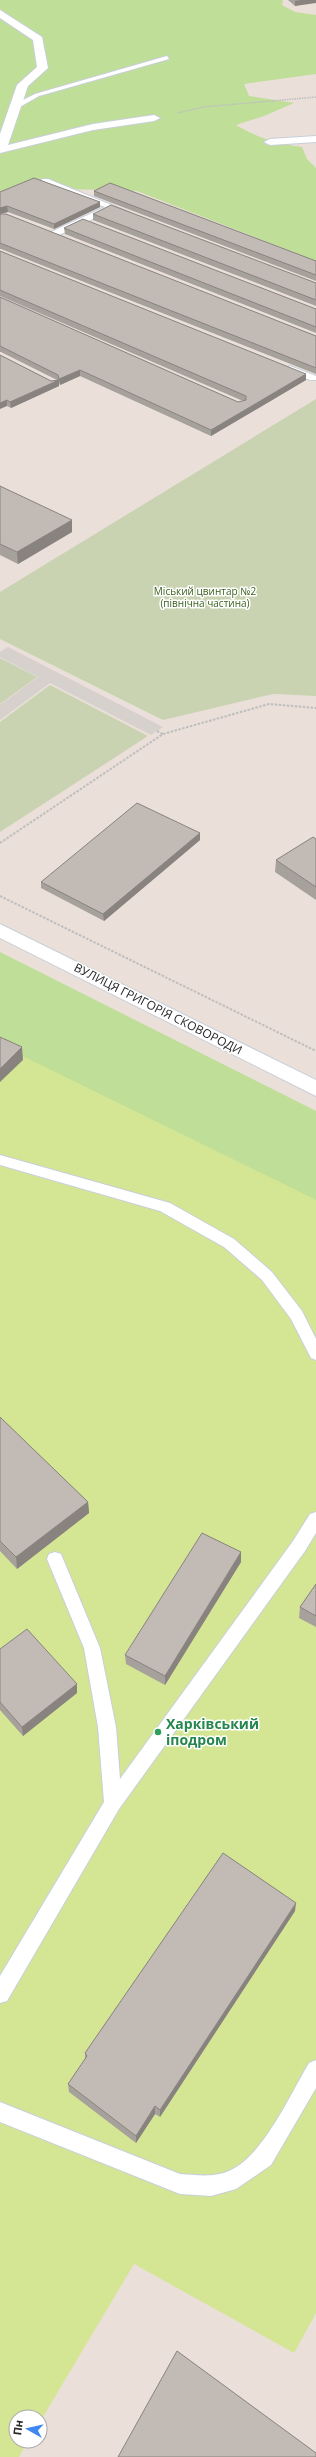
<svg xmlns="http://www.w3.org/2000/svg" width="316" height="2457" font-family="'Open Sans',sans-serif">
  <rect width="100%" height="100%" fill="#eadfd9"/>
  <path fill="#bfde98" d="M0,0H283L282,5L295,12L316,15V74L244,84L249,96L294,103L264,116L236,125C258,138 277,144 302,147L307,159L316,168V261L137,191L67,189L0,199Z
    M0,952L316,1111V1314L0,1150Z"/>
  <path fill="#c9d3b1" d="M316,399V696L273,694L163,720L0,639V592Z
    M0,658L37,677L0,704Z
    M50,685L148,736L0,832V722Z"/>
  <path fill="#d4e694" d="M0,1045L316,1200V2313L294,2353L134,2264L40,2422V2417H16V2441H28L19,2457H0Z"/>
  <path fill="#d6d1cc" d="M8,647L163,727L151,735L50,683L0,720V705L38,677L0,657V652Z"/>
  <g fill="none" stroke-linecap="round" stroke-linejoin="round">
    <g stroke="#c8cfd9" stroke-width="2">
      <path id="lane" d="M167,56L169,59L39,96L18,108L11,106L35,94Z
        M42,179H48L131,213L127,215L112,210L57,236H51V232L105,207L42,183Z
        M290,366L316,376V380H310L287,371L286,369Z
        M0,1155L170,1203L234,1239L272,1272L302,1311L316,1339V1360L311,1358L291,1319L262,1280L224,1247L160,1211L0,1165Z
        M316,1512V1533L305,1551L119,1809L7,2001L0,2003V1976L104,1802L98,1727L84,1648L47,1559L49,1554L55,1552L61,1554L100,1648L116,1727L120,1779L293,1541L310,1514Z
        M316,2060V2088L271,2165L236,2189L211,2196L180,2194L0,2122V2102L180,2174C197,2175 215,2178 231,2170C264,2154 290,2095 309,2063Z"/>
    </g>
    <g stroke="#c8cfd9" stroke-width="2">
      <path id="street" d="M0,10L42,37L48,68L28,86L8,145L93,124L154,115L160,118L154,121L93,130L0,153V134L17,85L37,67L33,40L0,18Z
        M316,136V142L270,145L264,142L270,139Z"/>
    </g>
    <g stroke="#c8cfd9" stroke-width="2">
      <path id="secondary" d="M0,924L316,1080V1096L0,938Z"/>
    </g>
    <path stroke="#bebebe" stroke-width="1.5" stroke-dasharray="1.5 1" stroke-linecap="butt" d="M178,113L203,107L316,97"/>
    <path stroke="#bebebe" stroke-width="2" stroke-dasharray="2.5 1.5" stroke-linecap="butt" d="M157,731L163,734
      M0,843L163,734L269,704L316,708
      M0,896L316,1051"/>
    <use href="#lane" fill="#fff" fill-rule="evenodd"/>
    <use href="#street" fill="#fff" fill-rule="evenodd"/>
    <use href="#secondary" fill="#fff" fill-rule="evenodd"/>
  </g>
  <path fill="#a7a19c" d="M288,0H316L295,6Z
    M94,191L316,261V281L94,196Z
    M0,192L100,207L54,229L8,212L0,214Z
    M0,214L316,336V374L1,249H0Z
    M93,214L316,283V306L93,220Z
    M64,228L316,309V333L65,234Z
    M0,251L306,380L211,436L80,376L60,385L59,381V386L11,408L7,406L0,355L51,381L57,380L1,352H0V297L238,402L243,401L0,296Z
    M0,486L72,532L18,564L0,555Z
    M200,833V840L104,921L41,888V882Z
    M316,839V900L275,872L276,860Z
    M0,1417L88,1502L89,1513L17,1569L0,1551Z
    M241,1552V1562L165,1685L126,1664L125,1655Z
    M316,1584V1627L299,1618L300,1607Z
    M0,1649L77,1684V1693L23,1736L0,1710Z
    M295,1911L160,2117L155,2114L136,2143L69,2092L68,2084L85,2059V2053Z"/>
  <path fill="#88837f" d="M301,0H316V3L295,6V1Z
    M100,202V207L54,229V224Z
    M7,206L8,212L0,214V208Z
    M80,370V376L60,385L59,379Z
    M306,374V380L211,436V430Z
    M59,380V386L11,408L10,402Z
    M7,400V406L0,409V403Z
    M72,520V532L18,564L17,552Z
    M200,833V840L104,921L103,914Z
    M22,1047L23,1060L0,1082V1069Z
    M88,1502L89,1513L17,1569L16,1557Z
    M241,1552V1562L165,1685V1676Z
    M77,1684V1693L23,1736L22,1727Z
    M296,1903L295,1911L160,2117V2110Z
    M155,2106V2114L136,2143V2136Z"/>
  <path fill="#c2bbb5" stroke="#88837f" d="M34,178L100,202L54,224L7,206L0,208V192Z
    M110,183L316,261V275L94,191Z
    M111,205L316,283V300L93,214Z
    M0,214H6L316,336V368L0,243Z
    M83,219L316,309V327L64,228Z
    M0,251L306,374L211,430L80,370L59,379L58,375L0,346V297L238,402L246,400V396L0,290Z
    M0,355L51,381L59,380L10,402L7,400L0,403Z
    M0,486L72,520L17,552L0,544Z
    M137,803L200,833L103,914L41,882Z
    M313,837L316,839V887L276,860Z
    M0,1037L22,1047L0,1069Z
    M0,1417L88,1502L16,1557L0,1541Z
    M202,1533L241,1552L165,1676L125,1655Z
    M316,1584V1616L300,1607Z
    M27,1629L77,1684L22,1727L0,1702V1649Z
    M223,1853L296,1903L160,2110L155,2106L136,2136L68,2084L87,2056L85,2053Z
    M177,2351L316,2453V2457H118Z"/>
  <circle fill="#2e9e5b" stroke="#fff" stroke-width="1.5" cx="158" cy="1732" r="4"/>
  <g text-anchor="middle" stroke-width="3" stroke-linejoin="round" paint-order="stroke">
    <g font-size="10" fill="#39601c" stroke="#fff">
      <text x="205" y="595">Міський цвинтар №2<tspan x="205" dy="12">(північна частина)</tspan></text>
    </g>
    <g font-size="12" fill="#282828" stroke="#fff">
      <text transform="translate(158 1009) rotate(27)" y="4">ВУЛИЦЯ ГРИГОРІЯ СКОВОРОДИ</text>
    </g>
    <g font-size="14" font-weight="bold" fill="#27864d" stroke="#fff" text-anchor="start">
      <text x="166" y="1729">Харківський<tspan x="166" dy="16">іподром</tspan></text>
    </g>
  </g>
  <g transform="translate(28 2429) rotate(278)"><circle r="19" fill="#ffffff" stroke="#a9a9a9"/>
  <path d="M0-3L7 15L0 10L-7 15Z" fill="#3f87f1"/>
  <text y="-6" font-size="11" font-weight="bold" text-anchor="middle" fill="#282828">Пн</text>
  </g>
</svg>
